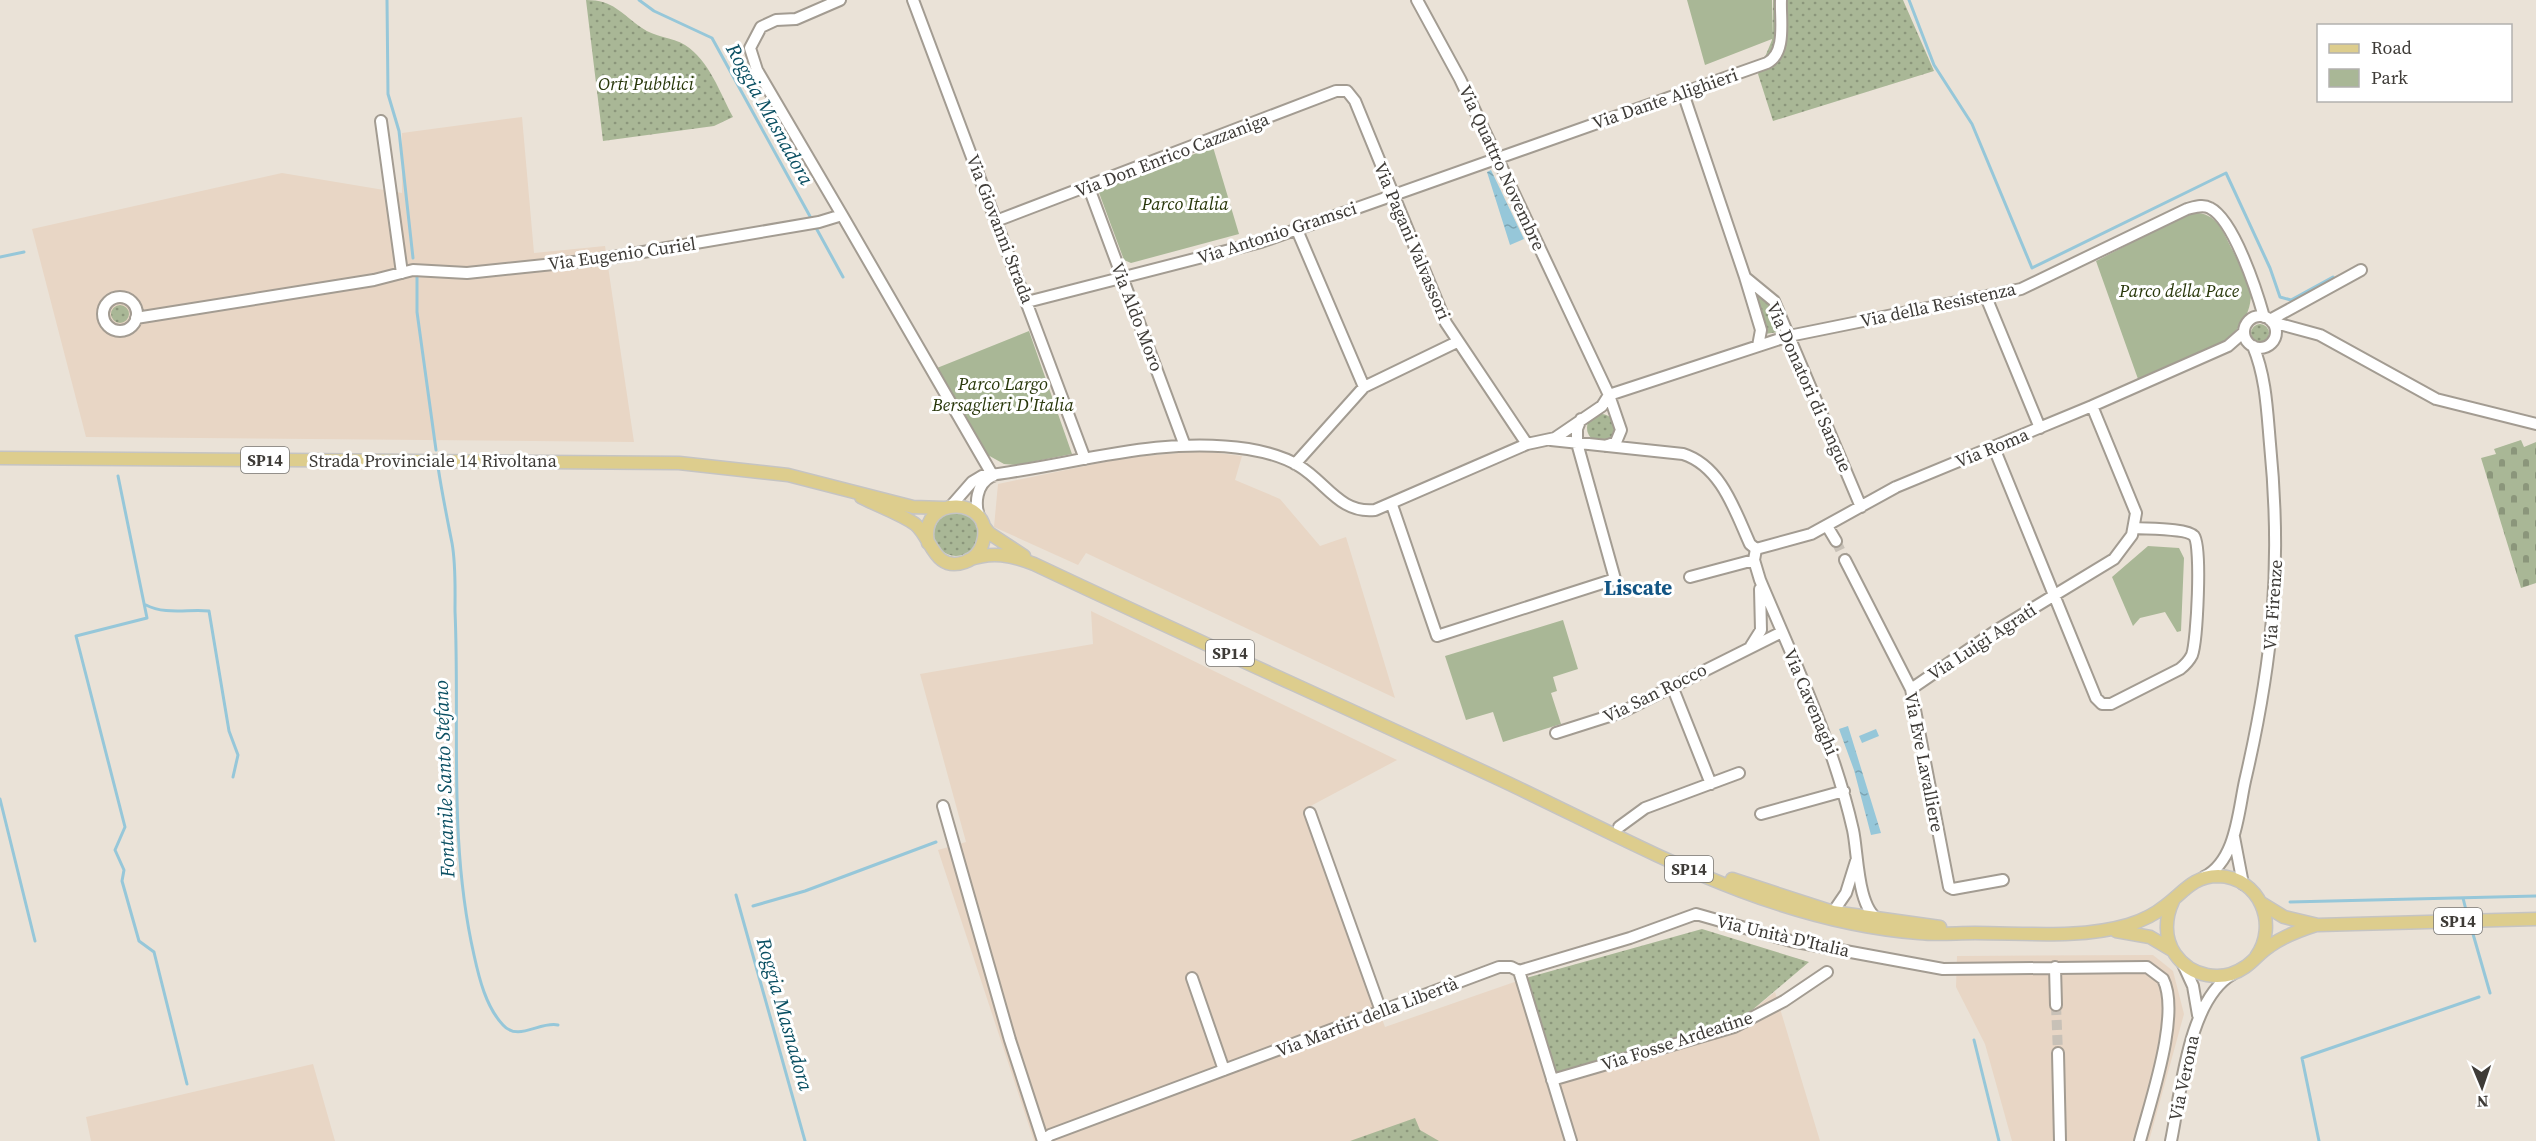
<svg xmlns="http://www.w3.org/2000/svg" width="2536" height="1141" font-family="'Source Serif 4',serif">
  <defs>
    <pattern id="grass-dots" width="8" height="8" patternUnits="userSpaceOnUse" patternTransform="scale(1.5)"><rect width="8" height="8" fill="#a9b796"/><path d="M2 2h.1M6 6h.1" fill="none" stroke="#8b967b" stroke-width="1.8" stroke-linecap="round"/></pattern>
    <pattern id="cemetery-stones" width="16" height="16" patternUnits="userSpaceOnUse" patternTransform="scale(1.5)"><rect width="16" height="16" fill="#a9b796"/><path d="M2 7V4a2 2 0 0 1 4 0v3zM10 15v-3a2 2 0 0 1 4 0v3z" fill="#8b967b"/></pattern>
    <pattern id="water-ripples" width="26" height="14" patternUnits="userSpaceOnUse" patternTransform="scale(1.5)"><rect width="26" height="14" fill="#96c7d9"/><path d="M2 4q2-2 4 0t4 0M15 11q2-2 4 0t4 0" fill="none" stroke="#7ca3b1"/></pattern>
  </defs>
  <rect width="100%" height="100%" fill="#eae2d7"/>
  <path fill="#e8d6c5" d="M522,117L534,253L605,246L634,442L86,437L32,229L282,173L402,193V133Z
    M1201,451L1242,456L1235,480L1280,499L1320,546L1346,537L1395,698L1086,553L1078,565L994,527L998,484L1124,458Z
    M1091,611L1397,760L1305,809L1385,1027L1526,978L1744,1017L1775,992L1820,1141H1034L938,850L966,842L920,674L1093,644Z
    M2153,955L2173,971L2184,1014L2149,1141H2012L1985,1044L1956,987L1957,956Z
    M313,1064L335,1141H91L86,1117Z"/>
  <path fill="url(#grass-dots)" d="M586,0C614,0 620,13 642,28C654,37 672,37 685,45C709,60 720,93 733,117L714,126L603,141Z
    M1773,0H1903L1934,71L1773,121L1758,74L1772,40Z
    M1754,293L1768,301L1778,332L1765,334Z
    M111 314a9 9 0 1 1 18 0a9 9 0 1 1-18 0Z
    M2251 333a9 9 0 1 1 18 0a9 9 0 1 1-18 0Z
    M1587 428a14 14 0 1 1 28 0a14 14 0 1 1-28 0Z
    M934 534a22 22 0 1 1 44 0a22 22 0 1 1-44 0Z
    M1702,929L1809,962L1744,1017L1556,1074L1526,978Z
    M1415,1118L1420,1130L1439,1141H1350Z"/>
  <path fill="url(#cemetery-stones)" d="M2521,440L2524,447L2536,442V583L2521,588L2481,458L2496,454L2494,449Z"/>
  <path fill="#a9b796" d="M1687,0H1772V39L1705,65Z
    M1213,147L1239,234L1131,263L1124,260L1098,190Z
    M2198,213C2219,215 2224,235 2233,251C2239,264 2251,279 2251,293C2251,347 2178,362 2138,379L2096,261L2186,215Z
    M1029,331L1072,454L1016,465L1004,464L986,454L937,368Z
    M2148,546L2179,548L2184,558L2181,631L2177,632L2165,612L2140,618L2133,626L2112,577Z
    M1563,620L1578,669L1553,677L1557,691L1551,693L1561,724L1503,742L1493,712L1466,720L1445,656Z"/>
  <path fill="url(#water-ripples)" d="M1491,170L1524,239L1510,245L1487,172Z
    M1848,726L1881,833L1871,835L1854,770L1839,729Z
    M1876,729L1879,736L1862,743L1859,736Z"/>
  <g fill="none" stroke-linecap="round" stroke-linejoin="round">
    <path stroke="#96c7d9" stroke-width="3" d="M387,0L388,94L399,131L413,258
      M639,0L654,11L712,38L812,220
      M1909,0L1934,65L1972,124L2032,268L2226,173L2270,268L2280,297L2291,300L2333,277
      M815,226L843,277
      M0,257L24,252
      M417,277V312L436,450
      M438,467C442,493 447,518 452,543C456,565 455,589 455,611C460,727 448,841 474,955C479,978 486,1007 503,1025C518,1042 540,1021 558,1025
      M118,476L147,618L76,636L125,827L115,850L124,870L122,881L139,941L154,952L187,1084
      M146,605C165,615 188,609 209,611L229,731L238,755L233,777
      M0,799L35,941
      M736,895L805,1141
      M2463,898L2466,910
      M2290,902L2536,896
      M753,906L805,891L936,842
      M2471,927L2490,993
      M1974,1040L1999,1141
      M2319,1141L2302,1058L2479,997"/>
    <path stroke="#c8c1b7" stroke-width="10" stroke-dasharray="10 5" stroke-linecap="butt" d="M1836,541L1845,560
      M2056,1005L2058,1053"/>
    <g stroke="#a39c92" stroke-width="14">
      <path id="minor" d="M840,0L796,19L776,20L761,27L750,48L757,70L842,215
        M913,0L1085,459
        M1417,0L1460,79L1609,395L1621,430L1616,442L1606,446
        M1683,93L1745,277L1761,330L1758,346
        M381,121L402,273
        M1089,188L1185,446
        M996,221L1336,91H1347L1355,101L1446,323L1527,444
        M1297,230L1364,387
        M1746,278L1774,301L1861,507
        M1986,297L2040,428
        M103 314a17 17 0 1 1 34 0a17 17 0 1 1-34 0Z
        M1027,302L1261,242L1767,63C1787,53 1780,19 1781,0
        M2244 332a16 16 0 1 1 32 0a16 16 0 1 1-32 0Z
        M136,318L374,280L413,270L467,273L602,259L819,222L842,215L993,476
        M2270,320L2361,270
        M2272,322L2320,335L2436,399L2536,424
        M1609,395L1789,336L2021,289L2187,209C2195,207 2203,204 2210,208C2234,220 2257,292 2264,317
        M1551,440L1683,454C1721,466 1735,511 1750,544L1756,549
        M1994,448L2096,698L2102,704H2111L2180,669C2185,665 2189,661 2192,655C2197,641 2202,546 2194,536C2187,528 2147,529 2135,528
        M1295,464L1364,387L1457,342
        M1392,505L1437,636L1615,579L1577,443V429L1581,419
        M951,506L972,482L982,476C1070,466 1158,435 1248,449C1266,452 1283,456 1299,466C1326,482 1340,514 1375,510L1527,444L1555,438L1602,406L1609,395
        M980,519C974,504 976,484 992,476
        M1827,526L1836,541
        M1756,549L1811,534L1896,487L2092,406L2228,346L2244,332
        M1756,549L1754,560L1760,580C1795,663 1833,742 1853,830C1858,853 1857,908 1879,920
        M1845,560L1911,689L1949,887L1953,889L2003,880
        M1690,577L1754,560
        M1751,646L1761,630L1760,589
        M1672,686L1711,784
        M1911,689L1997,630L2114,559L2132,535L2136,513L2092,406
        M1556,733L1622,712L1782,632
        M943,806L1010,1040L1043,1141L1050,1135L1499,967H1511L1519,971L1571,1141
        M1310,813L1381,1011
        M1761,814L1844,791
        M1619,827L1645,808L1739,773
        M2234,837L2243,884
        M2204,877C2236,861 2238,813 2245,781C2273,661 2282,566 2270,444C2267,410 2266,377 2253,346
        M1833,912L1846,893L1856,861
        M2182,962L2193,986L2198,1015
        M2055,967L2056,1005
        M1519,971L1630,938L1696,914L1791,941L1943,969L2147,967L2163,979C2181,1014 2150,1102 2140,1141
        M1192,978L1224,1070
        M2058,1053L2060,1141
        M1552,1080L1734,1027L1784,1001L1827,972
        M2171,1141C2181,1093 2188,999 2233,974"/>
    </g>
    <g stroke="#c5c4c3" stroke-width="15">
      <path id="major" d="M0,458L679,463L788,475L913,507L944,508
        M861,497C878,506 899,513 915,524C932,538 934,573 965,562C974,559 981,551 983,542C996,497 918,492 928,543
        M983,525L989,533L1024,556
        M968,560C992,551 1011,555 1034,564C1188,637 1343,706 1497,778C1634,842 1765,921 1919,933C1938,935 1956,933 1975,933C2024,933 2080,939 2128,925C2141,921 2154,915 2165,906C2183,893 2193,876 2218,876C2260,877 2279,925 2256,957
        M1732,879L1833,912L1940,927
        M2173,901C2165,918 2164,938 2175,954C2191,977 2222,983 2245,967C2254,961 2260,952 2270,946C2284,936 2300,930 2316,925
        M2261,903L2284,917L2318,925L2536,919
        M2116,931L2150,937L2172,950"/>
    </g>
    <use href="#minor" stroke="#fff" stroke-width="10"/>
    <use href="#major" stroke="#ddcd8d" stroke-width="12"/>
  </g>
  <g text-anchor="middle" stroke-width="6" stroke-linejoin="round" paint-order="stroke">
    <g fill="#fff" stroke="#787673" stroke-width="1.5">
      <rect x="241" y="447" width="48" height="26" rx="4.5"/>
      <rect x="1206" y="640" width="48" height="26" rx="4.5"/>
      <rect x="1665" y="856" width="48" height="26" rx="4.5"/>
      <rect x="2434" y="908" width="48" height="26" rx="4.5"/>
    </g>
    <g font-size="16" font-weight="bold" fill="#3e3b37">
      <text x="265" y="466">SP14</text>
      <text x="1230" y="659">SP14</text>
      <text x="1689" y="875">SP14</text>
      <text x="2458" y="927">SP14</text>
    </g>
    <g font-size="18" font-style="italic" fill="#28370a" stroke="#fff">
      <text x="646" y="90">Orti Pubblici</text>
      <text x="1185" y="210">Parco Italia</text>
      <text x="2179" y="297">Parco della Pace</text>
      <text x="1003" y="390">Parco Largo<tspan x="1003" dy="21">Bersaglieri D'Italia</tspan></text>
    </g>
    <g font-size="18" fill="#3e3b37" stroke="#fff">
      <text transform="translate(1665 99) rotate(-19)" y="6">Via Dante Alighieri</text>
      <text transform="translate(1172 155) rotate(-21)" y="6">Via Don Enrico Cazzaniga</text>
      <text transform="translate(1502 168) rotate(65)" y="6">Via Quattro Novembre</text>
      <text transform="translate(1000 229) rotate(69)" y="6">Via Giovanni Strada</text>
      <text transform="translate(1277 233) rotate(-18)" y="6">Via Antonio Gramsci</text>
      <text transform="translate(1412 241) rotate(67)" y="6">Via Pagani Valvassori</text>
      <text transform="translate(622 254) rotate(-8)" y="6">Via Eugenio Curiel</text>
      <text transform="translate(1938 305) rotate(-12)" y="6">Via della Resistenza</text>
      <text transform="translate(1137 317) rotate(69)" y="6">Via Aldo Moro</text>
      <text transform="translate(1809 387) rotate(66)" y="6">Via Donatori di Sangue</text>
      <text transform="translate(1992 448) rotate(-22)" y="6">Via Roma</text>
      <text x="433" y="467">Strada Provinciale 14 Rivoltana</text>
      <text transform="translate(2273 605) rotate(-86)" y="6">Via Firenze</text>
      <text transform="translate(1982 642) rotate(-33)" y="6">Via Luigi Agrati</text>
      <text transform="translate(1655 693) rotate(-26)" y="6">Via San Rocco</text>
      <text transform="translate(1811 702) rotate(67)" y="6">Via Cavenaghi</text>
      <text transform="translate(1924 762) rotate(79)" y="6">Via Eve Lavalliere</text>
      <text transform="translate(1783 936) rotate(13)" y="6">Via Unità D'Italia</text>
      <text transform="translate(1367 1017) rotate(-21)" y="6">Via Martiri della Libertà</text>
      <text transform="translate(1677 1041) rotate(-18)" y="6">Via Fosse Ardeatine</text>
      <text transform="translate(2184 1078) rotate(-78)" y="6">Via Verona</text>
    </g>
    <g font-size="20" font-style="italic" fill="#0a4f62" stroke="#fff">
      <text transform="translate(770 114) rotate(61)" y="7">Roggia Masnadora</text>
      <text transform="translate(444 779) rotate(-92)" y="7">Fontanile Santo Stefano</text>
      <text transform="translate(785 1014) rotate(74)" y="7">Roggia Masnadora</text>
    </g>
    <g font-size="21" font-weight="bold" fill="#125584" stroke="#fff">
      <text x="1638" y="595">Liscate</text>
    </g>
  </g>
  <rect x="2317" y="24" width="195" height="78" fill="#ffffff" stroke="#b2b1af" stroke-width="1.5"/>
  <rect x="2329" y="44" width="30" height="9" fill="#ddcd8d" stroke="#b2b1af" stroke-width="1.5"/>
  <text x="2371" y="54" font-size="18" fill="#3e3b37">Road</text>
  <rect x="2329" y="69" width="30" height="18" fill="#a9b796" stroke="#b2b1af" stroke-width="1.5"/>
  <text x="2371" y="84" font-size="18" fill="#3e3b37">Park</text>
  <g transform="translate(2482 1087) rotate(178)" stroke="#ffffff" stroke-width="4.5" paint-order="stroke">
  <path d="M0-4.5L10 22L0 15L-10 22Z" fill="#3e3b37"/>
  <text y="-9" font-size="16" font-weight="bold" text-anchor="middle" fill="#3e3b37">N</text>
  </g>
</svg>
